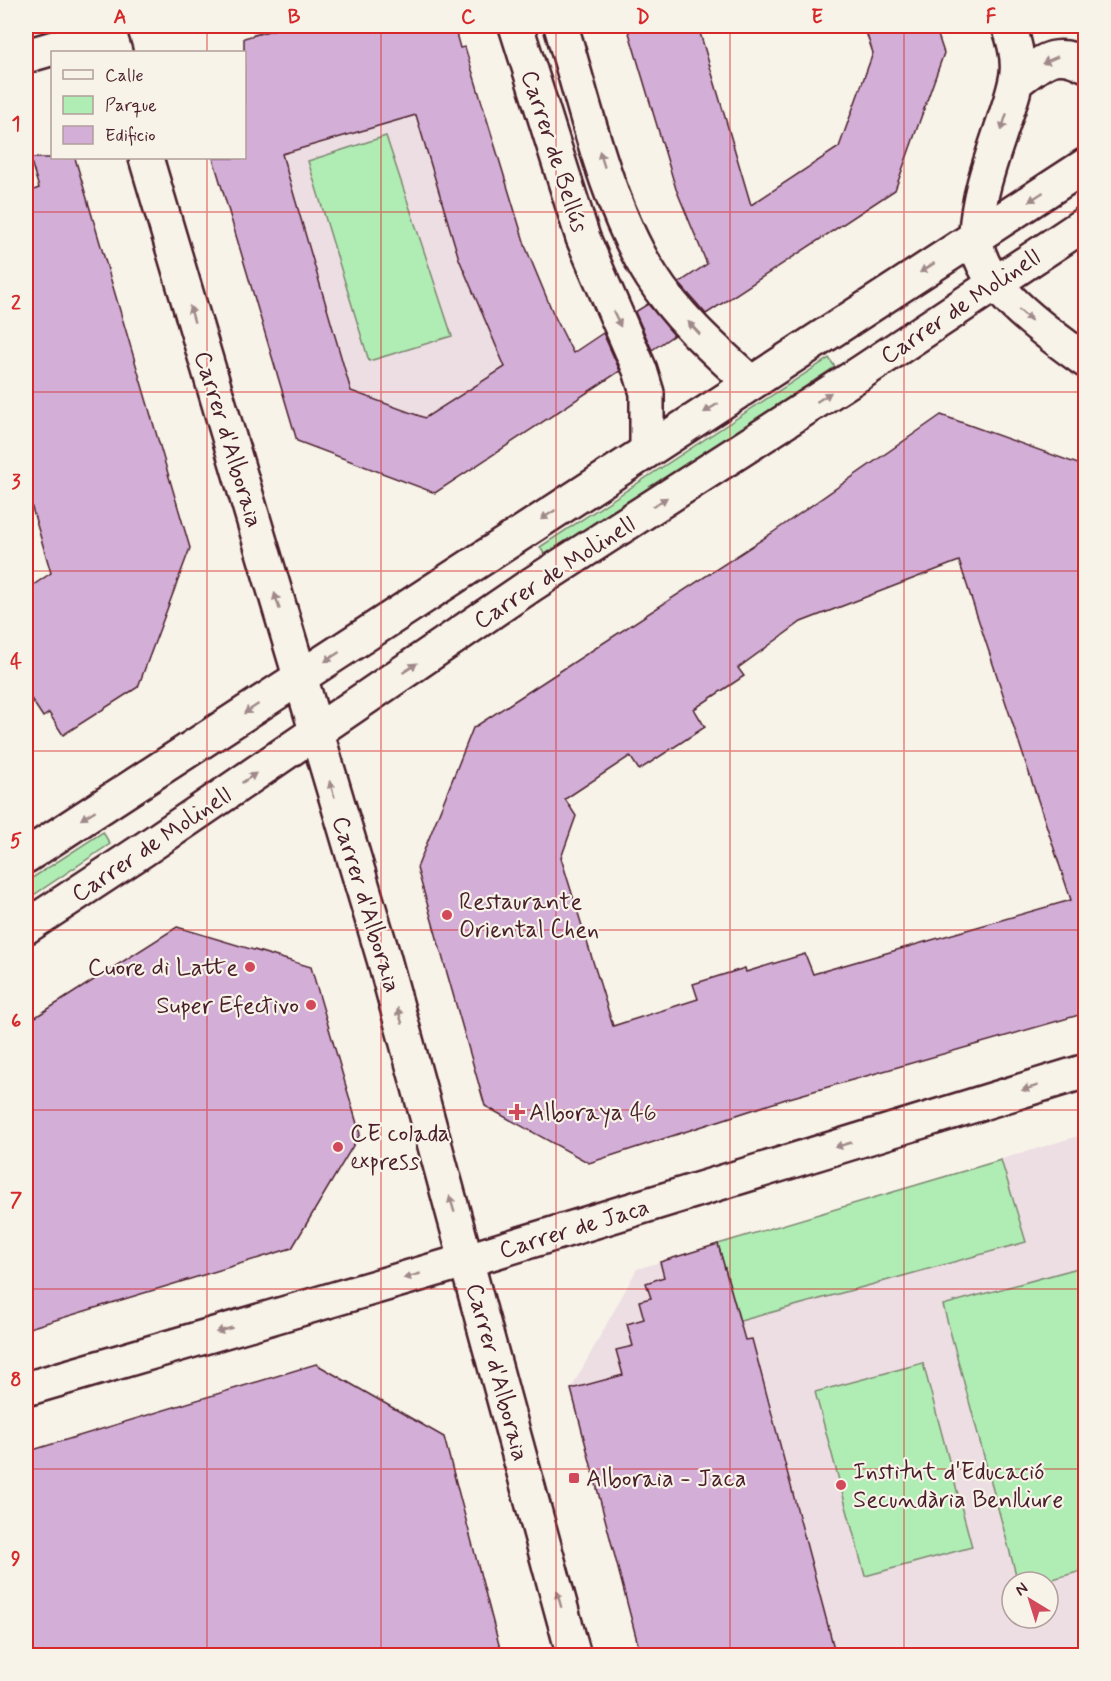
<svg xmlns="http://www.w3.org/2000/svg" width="1111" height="1681" font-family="Mynerve,sans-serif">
  <rect width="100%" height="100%" fill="#f7f3e8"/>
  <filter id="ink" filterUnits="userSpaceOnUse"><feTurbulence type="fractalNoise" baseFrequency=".0167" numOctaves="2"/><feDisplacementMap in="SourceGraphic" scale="12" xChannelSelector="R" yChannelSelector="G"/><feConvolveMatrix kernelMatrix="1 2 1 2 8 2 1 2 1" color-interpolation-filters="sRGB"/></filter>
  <g filter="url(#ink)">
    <path fill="#ecdee3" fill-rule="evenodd" d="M250,26H454L460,48L402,66L459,259L494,343L524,327L534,348L425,418L351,391L267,105L273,103Z
      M1085,1134V1655H642L571,1389L637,1269ZM1012,1582H1048V1618H1012Z"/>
    <path fill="#b0edb4" stroke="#7d8670" stroke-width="1.5" d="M386,136L452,336L369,361L308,161Z
      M829,358L835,367L546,557L540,547Z
      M103,832L110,844L26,900V882Z
      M1001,1160L1026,1242L740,1321L718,1244Z
      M1085,1266V1570L1042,1582H1018L943,1305Z
      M923,1363L972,1547L865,1576L815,1392Z"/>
    <path fill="#d3aed7" stroke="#4a1f2b" stroke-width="1.5" fill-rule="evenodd" d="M286,26H454L460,48L465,47L526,248L553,313L573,353L603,333L620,371L435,493L297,441L213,158H244V38ZM416,115L459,259L505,367L425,418L351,391L282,154Z
      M627,26H698L751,205L839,147L873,53L864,26H935L944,53L895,190L706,314L679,283L707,264L676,189Z
      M30,158H75L190,548L138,687L63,735L49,713L43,717L26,691V590L51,573L26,487V193L39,188Z
      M648,304L674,335L652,350L635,312Z
      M941,415L1081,465L1086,480V1013L786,1099L589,1163L485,1106L417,868L473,728L772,533ZM959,561L1071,900L813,974L805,954L746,972L745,968L693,984L698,999L613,1026L561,858L576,816L565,799L630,756L639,770L705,727L694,709L744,676L738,668L801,622Z
      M177,927L311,967L360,1134L292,1248L26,1329V1023Z
      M718,1244L745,1340L752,1339L836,1656H641L571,1389L623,1375L616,1350L633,1346L627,1324L644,1319L639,1301L651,1298L646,1283L664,1277L660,1262Z
      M316,1364L444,1437L502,1656H26V1452Z"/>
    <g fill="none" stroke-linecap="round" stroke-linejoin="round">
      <g stroke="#4a1f2b" stroke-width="38">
        <path id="minor" d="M516,26L583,238L640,370L647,393V450
          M561,26C585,106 607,207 652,277C678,318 716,351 751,383
          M1009,26C1023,65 1018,79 1005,118C993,155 978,193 976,233C974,284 1049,334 1086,361
          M26,56L109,32
          M1017,81C1043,62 1054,48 1086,65
          M26,1389L468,1260L1086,1071"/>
      </g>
      <g stroke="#4a1f2b" stroke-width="38">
        <path id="tertiary" d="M107,26L115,52
          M146,158L384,959L574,1656
          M26,856L1086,165
          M26,927L143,850L531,585L862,372L1086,223"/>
      </g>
      <use href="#minor" stroke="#f7f3e8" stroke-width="33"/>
      <use href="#tertiary" stroke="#f7f3e8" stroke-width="33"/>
    </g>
    <defs><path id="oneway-solid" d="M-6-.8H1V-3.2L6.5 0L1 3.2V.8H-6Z" transform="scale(1.5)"/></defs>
    <g fill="#a0898a">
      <use href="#oneway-solid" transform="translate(1050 60) rotate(156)"/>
      <use href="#oneway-solid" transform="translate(1004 122) rotate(108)"/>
      <use href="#oneway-solid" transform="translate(602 159) rotate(-107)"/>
      <use href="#oneway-solid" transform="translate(1036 197) rotate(147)"/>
      <use href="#oneway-solid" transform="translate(927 268) rotate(147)"/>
      <use href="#oneway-solid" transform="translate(192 314) rotate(-106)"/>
      <use href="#oneway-solid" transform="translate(1025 315) rotate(41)"/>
      <use href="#oneway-solid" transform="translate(617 319) rotate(65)"/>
      <use href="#oneway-solid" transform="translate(694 328) rotate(-133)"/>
      <use href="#oneway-solid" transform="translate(824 397) rotate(-33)"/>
      <use href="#oneway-solid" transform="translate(711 408) rotate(148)"/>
      <use href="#oneway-solid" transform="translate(660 502) rotate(-33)"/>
      <use href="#oneway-solid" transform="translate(548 515) rotate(147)"/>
      <use href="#oneway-solid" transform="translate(277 601) rotate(-107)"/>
      <use href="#oneway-solid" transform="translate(332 657) rotate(147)"/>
      <use href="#oneway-solid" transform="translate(410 668) rotate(-34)"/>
      <use href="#oneway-solid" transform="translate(251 709) rotate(147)"/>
      <use href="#oneway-solid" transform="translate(249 778) rotate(-34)"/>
      <use href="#oneway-solid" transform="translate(332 789) rotate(-107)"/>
      <use href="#oneway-solid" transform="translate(88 815) rotate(148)"/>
      <use href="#oneway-solid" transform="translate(400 1016) rotate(-106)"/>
      <use href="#oneway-solid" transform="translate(1030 1088) rotate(163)"/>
      <use href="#oneway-solid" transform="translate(843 1145) rotate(163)"/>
      <use href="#oneway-solid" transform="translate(452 1204) rotate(-106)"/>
      <use href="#oneway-solid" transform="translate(412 1276) rotate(164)"/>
      <use href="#oneway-solid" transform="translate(224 1330) rotate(164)"/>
      <use href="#oneway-solid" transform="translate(559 1599) rotate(-105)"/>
    </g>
  </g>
  <path fill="none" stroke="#d62828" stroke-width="1.5" stroke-opacity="0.55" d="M207,26V52M381,26V1656M556,26V1656M730,26V1656M904,26V1656M207,158V1656M26,212H1086M26,392H1086M26,571H1086M26,751H1086M26,930H1086M26,1110H1086M26,1289H1086M26,1469H1086"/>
  <g fill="#d1495b" stroke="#f7f3e8" stroke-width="2">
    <circle cx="447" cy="915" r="6"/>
    <circle cx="250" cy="967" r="6"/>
    <circle cx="311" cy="1005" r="6"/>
    <path d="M514 1103h6v6h6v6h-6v6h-6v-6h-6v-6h6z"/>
    <circle cx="338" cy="1147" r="6"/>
    <rect x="568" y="1472" width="12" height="12" rx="3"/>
    <circle cx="841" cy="1485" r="6"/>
  </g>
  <g text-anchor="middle" stroke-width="4.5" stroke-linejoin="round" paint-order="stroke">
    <g font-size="24" fill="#4a1f2b" stroke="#f7f3e8">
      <text transform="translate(555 151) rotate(72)" y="8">Carrer de Bellús</text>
      <text transform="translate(960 306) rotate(-34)" y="8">Carrer de Molinell</text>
      <text transform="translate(229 439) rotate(73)" y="8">Carrer d'Alboraia</text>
      <text transform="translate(554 572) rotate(-33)" y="8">Carrer de Molinell</text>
      <text transform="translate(151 844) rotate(-34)" y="8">Carrer de Molinell</text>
      <text transform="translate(367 904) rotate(73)" y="8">Carrer d'Alboraia</text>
      <text transform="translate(574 1228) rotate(-17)" y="8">Carrer de Jaca</text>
      <text transform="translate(498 1372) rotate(75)" y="8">Carrer d'Alboraia</text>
    </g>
    <g font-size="24" fill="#4a1f2b" stroke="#f7f3e8" text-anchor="start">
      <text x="459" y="909">Restaurante<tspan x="459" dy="28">Oriental Chen</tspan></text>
      <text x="238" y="975" text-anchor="end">Cuore di Latte</text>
      <text x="299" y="1013" text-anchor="end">Super Efectivo</text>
      <text x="529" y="1120">Alboraya 46</text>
      <text x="350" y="1141">CE colada<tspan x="350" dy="28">express</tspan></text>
      <text x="853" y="1479">Institut d'Educació<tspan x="853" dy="28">Secundària Benlliure</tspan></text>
      <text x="586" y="1486">Alboraia - Jaca</text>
    </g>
  </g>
  <rect width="1111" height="1681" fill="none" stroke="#f7f3e8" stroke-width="66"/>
  <rect x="51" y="51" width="195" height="108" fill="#f7f3e8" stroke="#b29e9c" stroke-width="1.5"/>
  <rect x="63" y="70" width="30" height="9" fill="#f7f3e8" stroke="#b29e9c" stroke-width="1.5"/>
  <text x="105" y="81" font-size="18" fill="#4a1f2b">Calle</text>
  <rect x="63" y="96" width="30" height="18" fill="#b0edb4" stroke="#b29e9c" stroke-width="1.5"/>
  <text x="105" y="111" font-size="18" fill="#4a1f2b">Parque</text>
  <rect x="63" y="126" width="30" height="18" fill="#d3aed7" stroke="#b29e9c" stroke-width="1.5"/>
  <text x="105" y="141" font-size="18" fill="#4a1f2b">Edificio</text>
  <g transform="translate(1030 1600) rotate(322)"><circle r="28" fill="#f7f3e8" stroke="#b29e9c" stroke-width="1.5"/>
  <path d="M0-4.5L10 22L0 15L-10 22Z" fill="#d1495b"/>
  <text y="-9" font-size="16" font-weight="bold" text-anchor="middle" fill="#4a1f2b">N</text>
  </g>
  <rect x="33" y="33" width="1045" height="1615" fill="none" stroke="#d62828" stroke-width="2"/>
  <g font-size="20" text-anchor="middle" font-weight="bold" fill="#d62828">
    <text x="120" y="23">A</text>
    <text x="294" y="23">B</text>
    <text x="468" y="23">C</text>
    <text x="643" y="23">D</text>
    <text x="817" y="23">E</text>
    <text x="991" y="23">F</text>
    <text x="16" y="130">1</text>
    <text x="16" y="309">2</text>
    <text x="16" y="488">3</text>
    <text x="16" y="668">4</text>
    <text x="16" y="847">5</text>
    <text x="16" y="1027">6</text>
    <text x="16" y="1206">7</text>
    <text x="16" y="1386">8</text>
    <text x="16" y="1565">9</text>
  </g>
</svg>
